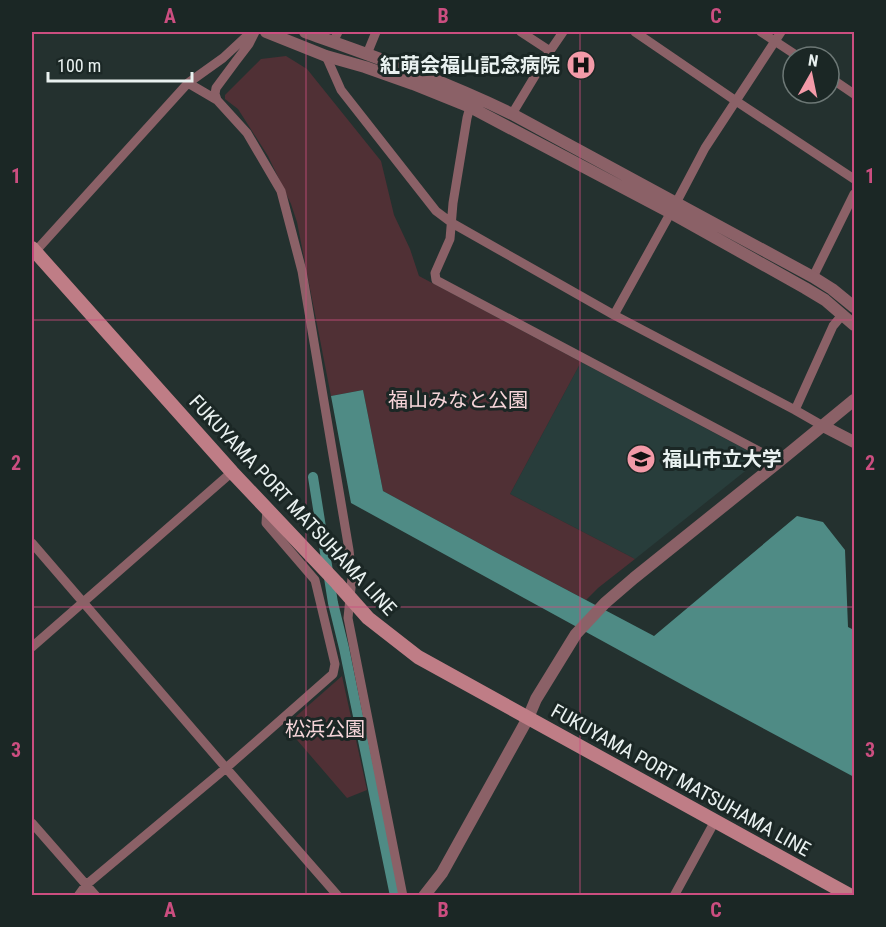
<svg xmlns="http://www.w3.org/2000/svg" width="886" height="927" font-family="'Roboto Condensed','Noto Sans JP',sans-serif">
  <rect width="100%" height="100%" fill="#24312f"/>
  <path fill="#283d3b" d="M581,362L754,454V464L635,559L510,494Z"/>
  <path fill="#503035" d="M286,56L307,69L381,161L394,215L410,249L419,276L581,362L510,494L635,559L598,588L586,600L499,554L383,491L363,390L331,396L297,222L291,204L268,156L238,109L225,99V95L261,59Z
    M342,676L367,790L347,798L285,726Z"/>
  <path fill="#4f8b85" d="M363,390L383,491L499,554L654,636L797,516L823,522L845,550L848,627L854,630V777L690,689L351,503L331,396Z"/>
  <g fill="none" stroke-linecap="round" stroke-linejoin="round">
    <path stroke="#4f8b85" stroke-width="10" d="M313,477L333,603L344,648L395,896"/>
    <path stroke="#8b6167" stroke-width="9" d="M255,32L249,44L236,61L216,88L215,94L217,100L247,133L281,191L302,271L349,550L352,578L348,618L403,896
      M521,32L550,51
      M635,32L736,101L854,179
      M761,32L799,57
      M333,42L338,32
      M367,54L376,32
      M326,56L341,90L436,211L452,223L614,315L795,410
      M829,77L854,94
      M188,83L217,100
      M470,107L467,118L453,203L450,239L435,273L436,280L766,455L776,464
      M512,114L550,51L563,32
      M33,254L188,83L223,58L251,32
      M813,277L854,194
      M614,315L676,203L705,148L781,32
      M823,426L795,410L833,326L843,314
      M32,543L226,768L338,896
      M32,647L232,472
      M32,823L96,896
      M78,896L86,885L226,768L333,674L335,664L315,580L266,523L267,509
      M674,896L715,821"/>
    <path stroke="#8b6167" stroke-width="12" d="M266,32L326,56L365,67L413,84L470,107L671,213L805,288L825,300L854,325
      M305,32C375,57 445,81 512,114L813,277L832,289L854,307
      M823,426L854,442
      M424,896L442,873L528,718L536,699L576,634L605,603L634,578L776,464L854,400"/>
    <path stroke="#bf7d86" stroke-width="14" d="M32,248L232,472L337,583L368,618L418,657L851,896"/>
  </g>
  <path fill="none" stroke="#cc4e80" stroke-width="1.5" stroke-opacity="0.55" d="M306,32V896M580,32V896M32,320H854M32,607H854"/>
  <defs>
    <g id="hospital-disc" transform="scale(1.5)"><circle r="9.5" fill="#f39aa8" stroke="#1b2725"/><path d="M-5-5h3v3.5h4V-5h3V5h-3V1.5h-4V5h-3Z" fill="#111"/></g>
    <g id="university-disc" transform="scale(1.5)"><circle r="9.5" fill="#f39aa8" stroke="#1b2725"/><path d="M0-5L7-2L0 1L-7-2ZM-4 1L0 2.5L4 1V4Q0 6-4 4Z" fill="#111"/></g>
  </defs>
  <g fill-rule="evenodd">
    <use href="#hospital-disc" x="581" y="65"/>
    <use href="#university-disc" x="641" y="459"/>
  </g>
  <g text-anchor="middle" stroke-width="6" stroke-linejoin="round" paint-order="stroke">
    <g font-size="20" font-weight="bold" fill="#e9f1f0" stroke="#1b2725" text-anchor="end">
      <text x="560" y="72">紅萌会福山記念病院</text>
      <text x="662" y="466" text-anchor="start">福山市立大学</text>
    </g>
    <g font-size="20" fill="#f6d5d9" stroke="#1b2725">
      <text x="458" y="407">福山みなと公園</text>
      <text x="325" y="736">松浜公園</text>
    </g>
    <g font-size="20" fill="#e9f1f0" stroke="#1b2725">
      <text transform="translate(293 505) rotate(47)" y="7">FUKUYAMA PORT MATSUHAMA LINE</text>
      <text transform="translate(681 780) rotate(29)" y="7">FUKUYAMA PORT MATSUHAMA LINE</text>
    </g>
  </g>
  <rect width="886" height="927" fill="none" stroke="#1b2725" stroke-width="66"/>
  <g transform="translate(811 75) rotate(9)"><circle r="28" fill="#1b2725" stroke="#6d7876" stroke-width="1.5"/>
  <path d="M0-4.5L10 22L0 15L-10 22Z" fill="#f39aa8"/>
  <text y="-9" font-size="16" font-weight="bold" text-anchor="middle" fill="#e9f1f0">N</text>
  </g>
  <path d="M48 72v9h144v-9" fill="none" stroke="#e9f1f0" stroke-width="3"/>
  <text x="57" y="72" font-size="18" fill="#e9f1f0" stroke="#1b2725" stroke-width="4.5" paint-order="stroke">100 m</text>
  <rect x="33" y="33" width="820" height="861" fill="none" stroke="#cc4e80" stroke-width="2"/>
  <g font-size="20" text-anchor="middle" font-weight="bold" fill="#cc4e80">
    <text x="170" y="23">A</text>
    <text x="443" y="23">B</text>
    <text x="716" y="23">C</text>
    <text x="16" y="183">1</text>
    <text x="870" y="183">1</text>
    <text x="16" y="470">2</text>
    <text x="870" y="470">2</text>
    <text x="16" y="757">3</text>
    <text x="870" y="757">3</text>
    <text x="170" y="917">A</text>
    <text x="443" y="917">B</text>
    <text x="716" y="917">C</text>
  </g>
</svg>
